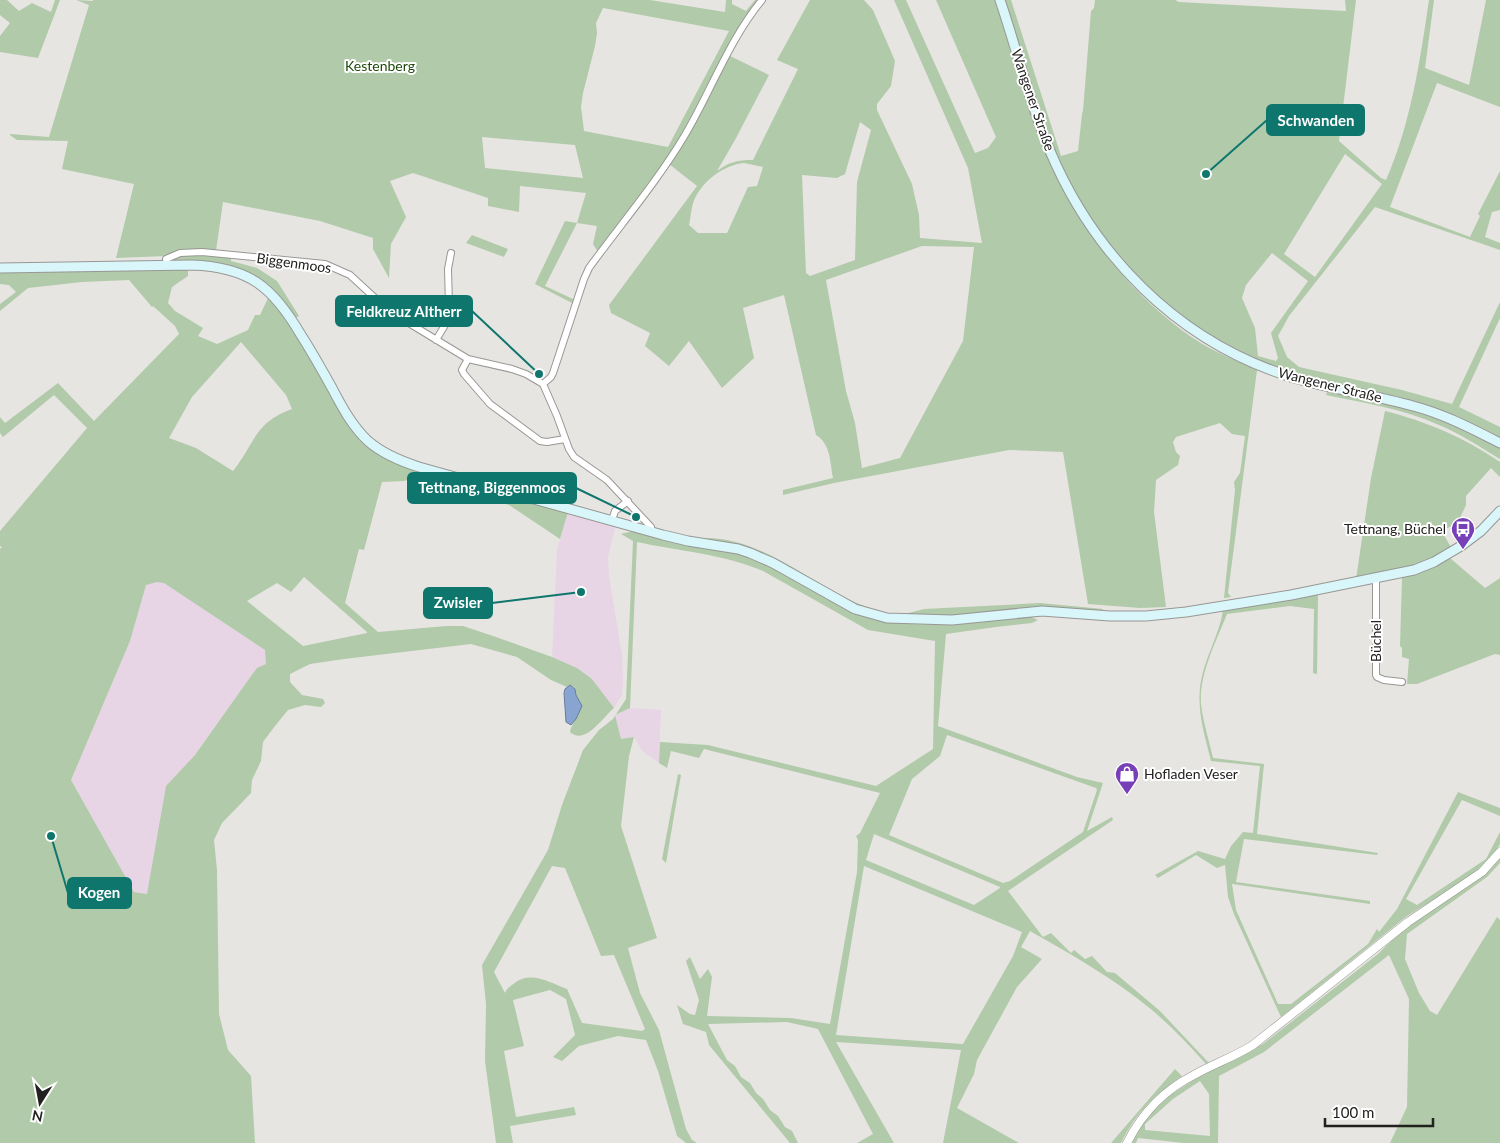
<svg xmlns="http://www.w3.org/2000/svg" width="1500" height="1143" font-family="Lato,sans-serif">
  <rect width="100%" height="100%" fill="#e7e5e2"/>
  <path fill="#e7d5e6" d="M568,512L616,524L608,557L609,576L622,655L623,678L622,695L614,708L592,679L577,668L552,657L557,550Z
    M157,582H164L265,650L266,664L257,668L251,676L195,755L166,786L148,894L134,892L71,780L130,641L146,584Z
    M630,708L661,710L659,763L642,751L634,737L621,739L615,715Z"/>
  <path fill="#b1caa9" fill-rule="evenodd" d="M0,0H7L19,11L32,3L51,12L55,0H60L38,58L0,52V36L10,23L0,15Z
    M76,0L93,1V0H650L725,12L726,0H732V4L746,11L755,0H760L680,140L598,252L593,244L597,226L577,223L545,286L575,300L574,304L535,284L565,221L577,223L586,193L520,186L519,212L488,206V198L413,173L390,181L406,217L391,244L389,278L373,249V238L320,221L223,202L216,251C201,250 179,247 166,256L116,258L134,184L62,169L68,141L17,140L10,135V134L49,137L89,5ZM603,8L729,31L668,147L584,131L581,107L583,93L595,46L597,33L596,23ZM482,137L575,145L583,178L485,168Z
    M810,0H864L873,10L895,61L891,86L877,104V110L912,184L919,215L920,238L982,243L968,168L894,0H906L975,153L988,148L996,137L936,0H996C1011,49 1024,101 1044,148C1074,220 1121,285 1183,331C1205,348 1232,359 1257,370L1228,593L1231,597L1224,598L1235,490L1234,482L1240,473L1245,436L1232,434L1220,423L1176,437L1173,442L1176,452L1180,456L1178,465L1156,480L1154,512L1166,607L1140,608L1088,604L1063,452L1009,450L834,483L783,495V490L833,478C830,463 831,444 816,435L784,295L743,308L754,358L722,388L689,341L669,366L645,346L650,333L611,313L609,305L697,186L669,164L678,151L730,56L769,75L735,140L717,171C729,162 737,160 753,160L798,69L777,60ZM860,122L871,130L857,182L855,260L810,276L806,273L802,175L837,178L845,174ZM744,163L763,167L757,186L748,187L728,231L727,233H698L689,225C691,216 691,207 695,198C704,180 724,165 744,163ZM922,246L974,247L963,341L900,458L862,468L855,423L846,391L826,280Z
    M1003,0H1011L1061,156L1078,151L1082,114L1083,111L1091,11L1094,8L1095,0H1175L1179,2L1346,11L1345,0H1356L1339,141L1381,178L1386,180C1411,123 1420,61 1429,0H1434L1425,68L1469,85L1486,0H1500V107L1437,83L1390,207L1470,237L1480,216L1478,214L1500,171V210L1492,212L1485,237L1500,243V250L1375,207L1289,316L1278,336L1287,357L1299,367L1402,390L1452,404L1500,302V318L1459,407L1500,427V438C1471,425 1443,411 1413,401C1375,389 1334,386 1295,374C1188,341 1102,260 1057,157C1035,107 1020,52 1003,0ZM1345,154L1382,184L1315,277L1284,254ZM1272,253L1308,281L1271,333L1278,358L1276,361L1258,356L1255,328L1242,298L1246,285Z
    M472,235L508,249L504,257L466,243Z
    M190,254L231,258V261L257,268L277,281L299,316L295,318C284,302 273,289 257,278L170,261V259Z
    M188,269V276L172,287L168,303L175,311L203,328L198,336L217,344L248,330L255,315H260L269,296L284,314L310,357L381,455L414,470L568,512L560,539L509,505L416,478L404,481L382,482L364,550L359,549L345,603L378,632L446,626H463L496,637L552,657L577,668L592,679L614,708C603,717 585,746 570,732C571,726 575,722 576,717C580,707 577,698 575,688L570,685L567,687L551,680L517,657L471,644L344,659L310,664L290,674V682L302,695L323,699L325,703L321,707L305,705L288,710L275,726L263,742L261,761L252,780L251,793L222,823L214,840L217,870L219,1014L228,1050L251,1076L255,1143H0V549L2,547L0,546V531L87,428L54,395L3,437L0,433V417L5,423L58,383L94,421L179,334L175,326L153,306L152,307L129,280L82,282L28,288L0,311V304L16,292L9,285L0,284V271ZM241,342L286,395L292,409C255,422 255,443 233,471L196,448L169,438L192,397ZM304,577L367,632V633L303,646L247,601L277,583L291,592ZM157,582L164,583L265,650L266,664L257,668L251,676L195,755L166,786L147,894L134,892L71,780L130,641L146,585Z
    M1327,392L1400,407L1438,419L1500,448V459C1480,447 1461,434 1439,425C1404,409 1364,403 1326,395Z
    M1385,411C1428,422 1463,437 1500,462V477L1491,468L1466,496V505L1459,520L1450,527L1441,530L1452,549L1420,564L1356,579L1371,478Z
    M633,531C653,537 672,542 692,546C708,549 725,549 740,554C782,567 818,597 858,614C902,633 984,621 1031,615V617L1038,620L1032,623L996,627L946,634L938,726L1077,777L1103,783L1087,831L1112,817L1113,820L1008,891L1043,937L1051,933L1071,953L1074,950L1085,959L1092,956L1107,972L1115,973L1160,1011L1209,1063L1206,1064C1189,1045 1171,1026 1152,1010C1115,979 1072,955 1030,931L1021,947L1042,959L1017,987L977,1060L974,1074L957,1108L1019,1143H943L961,1050L836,1042L894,1143H857L873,1134L818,1029L787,1022L708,1024L727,1060L735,1066L741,1077L750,1083L756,1093L763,1099L770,1110L778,1116L785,1127L792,1131L798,1143H790L709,1045L706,1032L683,1024L677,1005L690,1014L695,1015L699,1000L686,961L690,957L700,979L708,969L712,977L707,1016L791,1018L830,1024L857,872L858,840L856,836L860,833L880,793L704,749L699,758L671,751L667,768L659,763L660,742L708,745L876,786L933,749L935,641L868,630L763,571C723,554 679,551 637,542L630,708L615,715L621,739L634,737L629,756L621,826L657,938L628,948L640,993L659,1030L686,1129L692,1140L697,1143H686L677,1136L658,1071L646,1040L618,1036L579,1046L562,1061L553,1057L575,1035L566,999L550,990L513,1000L524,1046L504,1051L516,1117L574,1107L576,1115L510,1126L513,1143H496L485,1061L486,1004L482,965L548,850L562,805L583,750L599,730L613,719L626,699L633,541L621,534ZM947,735L1096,788L1097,790L1083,832L1010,881L1003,883L889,835L912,779L940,756ZM874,834L1000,887V888L974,905L866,860ZM552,866L565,868L601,956L614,955L645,1029L642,1031L582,1023L567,989C551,983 532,971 516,982C511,986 507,988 505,993L494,972ZM864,866L1022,932L1013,956L963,1044L836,1035Z
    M703,538C756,537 796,572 841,595C857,604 874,610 891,614V615L856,606L799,575L704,540Z
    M1450,558L1485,588L1500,578V655L1495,654L1417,684H1407L1409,659L1402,657V648L1400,646L1402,577L1431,567Z
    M1318,594L1317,674L1313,673L1314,609L1290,606L1227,614C1216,642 1199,674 1201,704C1203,722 1209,740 1213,758L1264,764L1257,834L1378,853L1377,855L1244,839L1236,882L1370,901V904L1232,884L1236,910L1278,1004H1291L1368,944L1377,929L1379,932L1397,909L1458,792L1500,808V816L1462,800L1406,899L1417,905L1486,859L1500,832V844L1495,853L1469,878L1407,916L1281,1017L1234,914L1228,897L1225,865L1217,868L1196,855L1158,878L1155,875L1198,851L1225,859L1231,846L1243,832L1253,833L1260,766L1211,761C1204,733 1195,705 1202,676C1207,654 1220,632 1223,610Z
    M1040,603L1103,609L1102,611L950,617L901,615L924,609Z
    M678,774L681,775L666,863L662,859Z
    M1500,858V863L1487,877L1407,934L1405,959L1419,993L1430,1011L1437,1015L1497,917L1500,920V1143H1390L1407,1107L1409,999L1389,955L1264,1052L1219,1076L1218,1143H1184L1138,1138L1136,1143H1131L1142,1123L1158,1105L1172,1094L1198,1077L1263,1044L1378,954L1400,932L1485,874ZM1200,1081L1209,1094L1210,1136L1145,1130V1124L1173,1099Z
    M1175,1069L1182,1076C1154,1096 1137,1111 1121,1143H1111Z"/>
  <path fill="#88a5d1" stroke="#697d9c" d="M570,685L575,689L576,695L582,706L576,719L571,725L566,722L564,693L565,689Z"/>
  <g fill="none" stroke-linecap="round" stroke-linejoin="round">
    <g stroke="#989794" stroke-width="8">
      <path id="minor" d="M167,265L166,259L180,253L202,252L325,264L350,275L389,311L468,359L512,369L526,374L543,384L557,416L569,449L574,457L607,480L651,527L652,532
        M436,340L448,320L449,306L448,269L451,253
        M468,359L462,370L464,374L490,404L540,441L547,442L565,439
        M543,384L551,377L553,373L584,279L589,268C621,224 657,182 685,135C711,91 729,40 762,0
        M612,520L615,511L628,501
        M1376,579V675L1377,677L1384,680L1402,682"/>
    </g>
    <g stroke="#989794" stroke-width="9">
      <path id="tertiary" d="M1127,1143C1142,1113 1164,1090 1194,1075C1213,1064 1234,1057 1253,1045L1408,922L1482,872L1500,852"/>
    </g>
    <g stroke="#989794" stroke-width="11">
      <path id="secondary" d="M1000,0C1017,50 1029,102 1050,151C1094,255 1176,339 1285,375C1327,389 1371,394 1413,406C1444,414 1472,429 1500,443
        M0,268L192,265C249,267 273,287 301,335C312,352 322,370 332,388C342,407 352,426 368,441C383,454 400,461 419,467L663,535L688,541L738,549L750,553L773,563L855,609L887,618L952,620L1042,611L1110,616H1146L1186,612L1291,595L1414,570L1434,562L1461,546L1481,531L1500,511"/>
    </g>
    <use href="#minor" stroke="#fff" stroke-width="6"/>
    <use href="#tertiary" stroke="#fff" stroke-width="8"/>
    <use href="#secondary" stroke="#d9f6fa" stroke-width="9"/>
  </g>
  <defs>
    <g id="bus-pin" transform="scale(1.25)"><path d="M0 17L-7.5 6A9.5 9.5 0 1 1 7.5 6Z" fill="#7840b7" stroke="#fff"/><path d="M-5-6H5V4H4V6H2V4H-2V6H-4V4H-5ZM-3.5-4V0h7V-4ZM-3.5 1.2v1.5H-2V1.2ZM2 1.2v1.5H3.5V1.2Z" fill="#fff"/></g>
    <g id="shop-pin" transform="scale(1.25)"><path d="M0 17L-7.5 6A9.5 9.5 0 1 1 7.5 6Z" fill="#7840b7" stroke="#fff"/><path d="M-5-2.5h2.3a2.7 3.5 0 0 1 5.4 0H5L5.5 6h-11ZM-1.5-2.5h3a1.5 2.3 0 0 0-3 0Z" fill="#fff"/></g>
  </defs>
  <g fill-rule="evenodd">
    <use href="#bus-pin" x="1463" y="529"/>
    <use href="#shop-pin" x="1127" y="774"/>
  </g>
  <g text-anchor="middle" stroke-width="4" stroke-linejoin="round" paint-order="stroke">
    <g font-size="14" fill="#1e490a" stroke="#fff">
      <text x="380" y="71">Kestenberg</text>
    </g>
    <g font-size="14" fill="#21211f" stroke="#fff">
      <text transform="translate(1033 100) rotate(71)" y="5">Wangener Straße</text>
      <text transform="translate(294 263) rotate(8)" y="5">Biggenmoos</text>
      <text transform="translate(1330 385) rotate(14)" y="5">Wangener Straße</text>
      <text transform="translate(1376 641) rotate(-90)" y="5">Büchel</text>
    </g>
    <g font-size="14" fill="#21211f" stroke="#fff" text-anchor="end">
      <text x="1446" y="534">Tettnang, Büchel</text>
      <text x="1144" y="779" text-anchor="start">Hofladen Veser</text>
    </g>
  </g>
  <path fill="none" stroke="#0f766e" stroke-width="2" d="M1206 174L1267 120M539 374L472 311M636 517L576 488M581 592L492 603M51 836L68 893"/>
  <g fill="#0f766e" stroke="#fff" stroke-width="2">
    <circle cx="1206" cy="174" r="5"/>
    <circle cx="539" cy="374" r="5"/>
    <circle cx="636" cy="517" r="5"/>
    <circle cx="581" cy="592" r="5"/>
    <circle cx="51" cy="836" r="5"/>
  </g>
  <g fill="#0f766e" stroke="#0f766e" stroke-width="2">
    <rect x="1267" y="105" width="97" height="30" rx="5"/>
    <rect x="336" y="296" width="136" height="30" rx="5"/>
    <rect x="408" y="473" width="168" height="30" rx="5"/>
    <rect x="424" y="588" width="68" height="30" rx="5"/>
    <rect x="68" y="878" width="63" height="30" rx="5"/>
  </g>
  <g font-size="15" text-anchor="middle" font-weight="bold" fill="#fff">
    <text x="1316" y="126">Schwanden</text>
    <text x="404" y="317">Feldkreuz Altherr</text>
    <text x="492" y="493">Tettnang, Biggenmoos</text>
    <text x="458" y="608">Zwisler</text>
    <text x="99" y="898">Kogen</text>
  </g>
  <g transform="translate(40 1103) rotate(191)" stroke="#ffffff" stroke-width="4" paint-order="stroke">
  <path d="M0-4L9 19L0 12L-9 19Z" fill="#21211f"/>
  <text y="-8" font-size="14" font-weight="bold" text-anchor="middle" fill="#21211f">N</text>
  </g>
  <path d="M1325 1118v8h108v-8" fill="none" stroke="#21211f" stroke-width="2.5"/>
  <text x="1332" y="1118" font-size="15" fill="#21211f" stroke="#ffffff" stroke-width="4" paint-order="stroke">100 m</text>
</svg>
